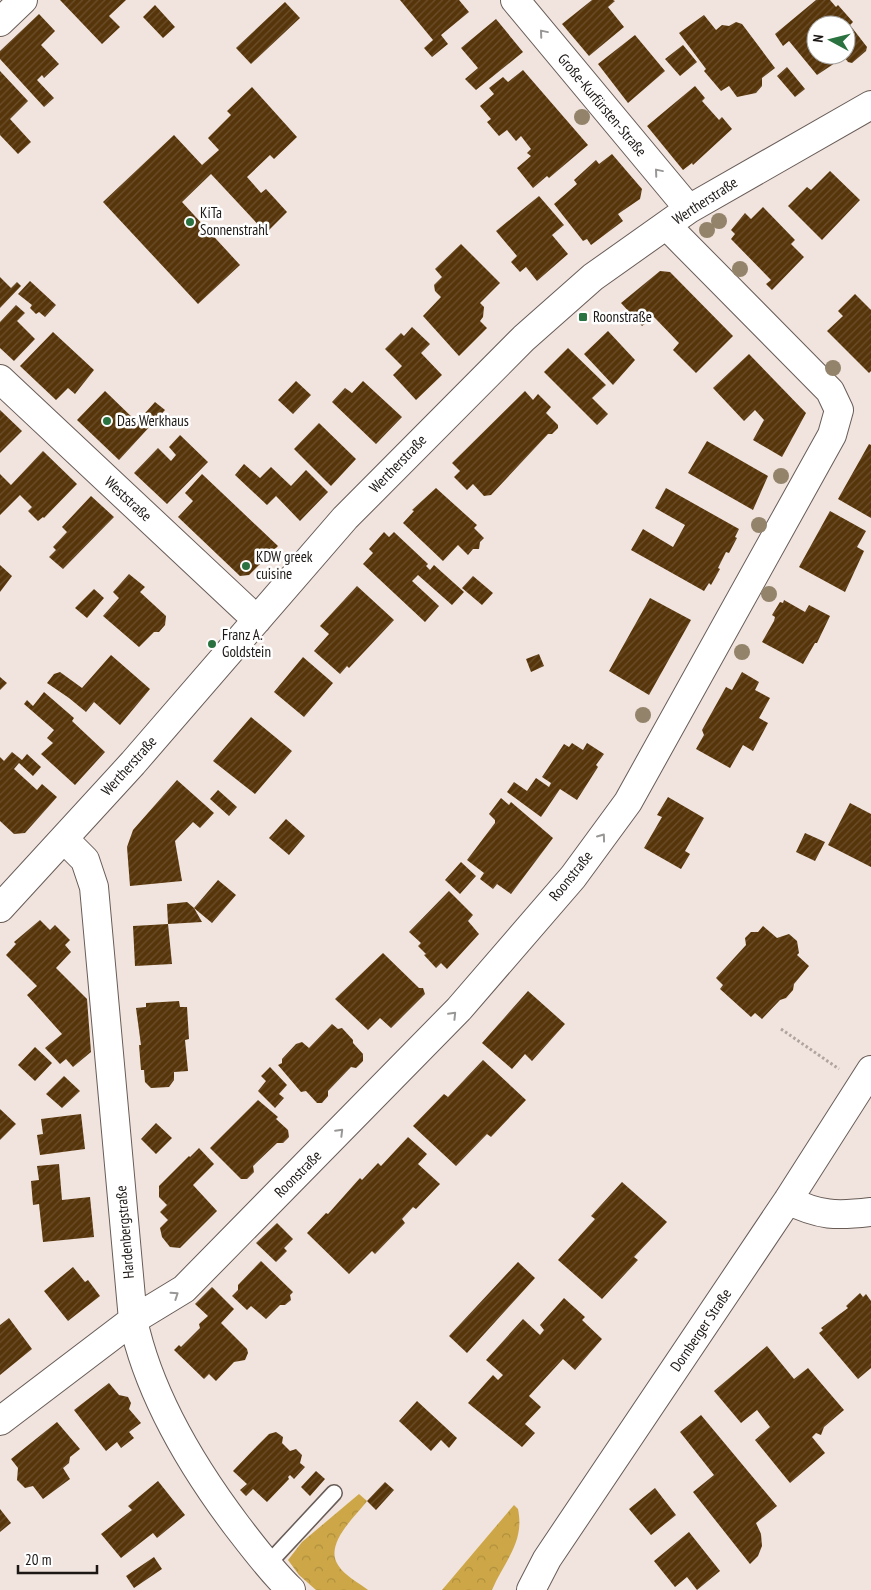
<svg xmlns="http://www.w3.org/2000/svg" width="871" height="1590" font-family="'PT Sans Narrow',sans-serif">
  <defs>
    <pattern id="forest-crowns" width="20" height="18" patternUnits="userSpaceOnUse" patternTransform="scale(1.25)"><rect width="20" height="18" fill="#cda747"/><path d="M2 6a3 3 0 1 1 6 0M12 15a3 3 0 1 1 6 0" fill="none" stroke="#af8f3d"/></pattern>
    <pattern id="building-hatch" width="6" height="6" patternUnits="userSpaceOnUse" patternTransform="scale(1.25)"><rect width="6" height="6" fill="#57350a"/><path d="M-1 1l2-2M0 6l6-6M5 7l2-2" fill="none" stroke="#6b4f2d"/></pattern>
  </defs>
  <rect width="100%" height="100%" fill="#f1e3dd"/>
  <path fill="url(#forest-crowns)" d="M359,1494L367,1501C355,1517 324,1544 338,1565C344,1575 359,1583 368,1590H316L299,1575L288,1560L302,1542Z
    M514,1505L518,1509C525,1543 504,1561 492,1590H442Z"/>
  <path fill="url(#building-hatch)" fill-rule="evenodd" d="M60,0H126L109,16L120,27L102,44Z
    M400,0H459L469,12L441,35L448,44L432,57L424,48L433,40Z
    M592,0H613L615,1L608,7L624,27L589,56L562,24Z
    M816,0H830L836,7L838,5L853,22L850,25L867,47L866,51L852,63L848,62L844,57L817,75L789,41L783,46L775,34ZM816,25H846V55H816Z
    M285,2L300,18L251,64L236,48Z
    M155,5L175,27L163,38L143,17Z
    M39,14L55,31L41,45L59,64L44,78L42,75L37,80L54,98L44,107L0,59V51Z
    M704,15L716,30L722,25L729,26L736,22L742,24L775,68L762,78V86L756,93L737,97L729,86L721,91L704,71L706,69L679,33Z
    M496,19L523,52L476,90L465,79L478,68L461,48Z
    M635,35L665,71L628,103L598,64Z
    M683,45L697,62L680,76L665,59Z
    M787,67L805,89L795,97L777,76Z
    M523,70L588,145L549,178L547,176L533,188L517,168L531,156L527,153L531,149L521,136L516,141L507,130L499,136L487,122L491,119L480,106L494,94L489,88L503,77L508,82Z
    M0,71L28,101L10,119L31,142L18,154L0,135Z
    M695,86L705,98L702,101L719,120L722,117L732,129L693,165L692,163L683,170L647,126Z
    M252,87L297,137L274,159L270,155L247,177L261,193L266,189L287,212L266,233L211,174L182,202L240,265L198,304L103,202L174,135L202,165L219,150L208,138L231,115L227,111Z
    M612,154L642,189L640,199L618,214L623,221L591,245L587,239L583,241L554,204L577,184L574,180L596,160L599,164Z
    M830,171L860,200L822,240L788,206L807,187L811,190Z
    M539,196L564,225L552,235L568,254L537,281L526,267L520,272L511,262L517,256L496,231Z
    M763,207L795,240L791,244L804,257L772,290L766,284L771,280L731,239L735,234L731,230L745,213L751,219Z
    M461,244L500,283L480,303L484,307L483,317L480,321L487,328L459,356L423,316L441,297L435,291L434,285L442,277L435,269Z
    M660,271L670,272L733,336L696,373L673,350L679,343L654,317L642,326L621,303Z
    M0,277L11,288L17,282L21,286L0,308Z
    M30,281L56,305L45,317L39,312L36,314L30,308L32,305L18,294Z
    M855,294L871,310V371L869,373L827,331L843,316L838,311Z
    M16,305L25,313L17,321L35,339L14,361L0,348V322Z
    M412,327L430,344L421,353L442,375L416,400L393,375L402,366L385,349L401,333L404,336Z
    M608,331L635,360L613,385L584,354Z
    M53,332L94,370L75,394L68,388L56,400L20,366Z
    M568,348L606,385L592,398L608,414L597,425L544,372Z
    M749,354L806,413L782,457L753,440L764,420L755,410L744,421L713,388Z
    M296,381L311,395L293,414L278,400Z
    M363,381L402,417L376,444L332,402L345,388L352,393Z
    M105,391L137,422L155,402L165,410L119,460L77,420Z
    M525,391L533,400L538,394L551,407L546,413L558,425V428L552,434H548L491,495L484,496L473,484L467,490L454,477L460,471L452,463Z
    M0,410L22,431L0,453Z
    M319,423L356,459L331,486L294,449Z
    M180,435L208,462L167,504L134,473L158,448L171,461L176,455L169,447Z
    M707,441L768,476L753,510L688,473Z
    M869,444L871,445V518L838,499Z
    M43,451L77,484L44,518L43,517L38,521L28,511L32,507L20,495L0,515V474L11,485Z
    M244,464L260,478L271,467L291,486L306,470L328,492L300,521L276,496L267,505L235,475Z
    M202,474L278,546L249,575L240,576L178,517L193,501L185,493Z
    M436,488L477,525L474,528L484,538L480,542L479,549H473L468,555L458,545L443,561L403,523L414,511L412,510Z
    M666,488L739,529L735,537L737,538L729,553L726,552L718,568L720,569L711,585L709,583L704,591L631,550L643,529L673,547L685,525L655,508Z
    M91,496L114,517L63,569L49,557L56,550L53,547L67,532L62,527Z
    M830,511L866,531L857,547L864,551L845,592L799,567Z
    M384,532L389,537L394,532L428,564L426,566L430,570L434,565L464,592L452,605L418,575L412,581L439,606L425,622L363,564L373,553L369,549Z
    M0,565L12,576L0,592Z
    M129,574L145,587L140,592L166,616L165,625L159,632H154L139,647L103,616L119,598L113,592Z
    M473,576L493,593L482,605L462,588Z
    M357,586L394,620L349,668L347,666L340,674L314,651L329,634L320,626Z
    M94,589L104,598L87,618L75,608Z
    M650,598L691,620L649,695L609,671Z
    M784,600L805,612L809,605L830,616L817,643H815L803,664L762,642L774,621L775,617L772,615L780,602L783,603Z
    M539,654L544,666L531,672L526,659Z
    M111,655L150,689L120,725L94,702L86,712L69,698L47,683L54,674L60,672L82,688Z
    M303,657L333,683L304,717L274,692Z
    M742,672L759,682L755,690L770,698L759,718L768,723L753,751L743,745L730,768L696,749L704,735L702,730L726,687L732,690Z
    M0,677L7,683L0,690Z
    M44,692L74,718L72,721L105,752L75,785L41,754L53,743L47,738L54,730L24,704L27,700L33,706Z
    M251,717L292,751L255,794L213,761Z
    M572,743L583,750L587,743L604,754L596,765L598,767L577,800L560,789L541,817L507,792L514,782L527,791L536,778L549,787L551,783L542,777L564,744L569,747Z
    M12,752L22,760L27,754L41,767L33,776L19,763L14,769L37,790L42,784L57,797L25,833L14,834L0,821V757L4,761Z
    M177,780L214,813L200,828L193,822L175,841L182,881L130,886L127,847L133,830Z
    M218,790L237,807L229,816L210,799Z
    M668,797L704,818L685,851L690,854L681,869L644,848L662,817L657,815Z
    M501,798L509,805L511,802L553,838L511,894L497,884L493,889L480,879L484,873L467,860L495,823V820L489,814Z
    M850,803L871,814V867L828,845Z
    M286,819L305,836L289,855L269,838Z
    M805,833L825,842L815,861L796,852Z
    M461,862L476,876L460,894L445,880Z
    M218,880L236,895L212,923L194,908L202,922L168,924L167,904L187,902L194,908Z
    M449,891L473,915L468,921L479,934L447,969L441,963L436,968L424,955L426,954L418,946L421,943L409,932Z
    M40,920L50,930L55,925L70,940L65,945L71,952L56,968L87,999L91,1052L73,1067L66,1059L60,1064L45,1048L62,1034L27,995L37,986L6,955L16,944L14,942Z
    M168,924L172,964L135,966L133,926Z
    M763,926L777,938L789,934L797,941L799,953L797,955L809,966L794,984L793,990L786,998L780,1000L762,1019L755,1013L751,1017L720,989L723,985L716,978L746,945L745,938L751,932H758Z
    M383,953L419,988H423L425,994L391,1028L380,1018L368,1030L335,999Z
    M528,991L565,1024L532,1061L525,1054L512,1069L482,1043Z
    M179,1001L180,1007H187L189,1039L185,1040L188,1071L174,1072V1080L169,1087L151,1088L145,1082L144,1070H141L139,1045H141L136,1008L146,1007V1003Z
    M332,1024L338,1029L342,1028L353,1040V1043L363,1054V1061L356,1068L351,1067L328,1091V1096L322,1103H317L306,1091L301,1092L278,1065L282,1063V1059L296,1044L302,1042L309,1048Z
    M35,1047L52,1063L35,1081L18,1065Z
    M483,1060L526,1100L491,1137L487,1134L456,1166L413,1126L444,1094L448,1097Z
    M270,1067L287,1085L279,1094L284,1098L275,1108L258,1091L266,1081L261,1076Z
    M64,1076L80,1091L62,1108L46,1094Z
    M258,1100L278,1117L276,1119L288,1130L289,1137L283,1143H277L253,1166L254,1172L247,1179H241L210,1148Z
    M0,1109L16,1124L0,1140Z
    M81,1114L85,1149L40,1155L37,1135L43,1134L41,1119Z
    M156,1123L172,1138L156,1154L141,1139Z
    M408,1137L427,1154L418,1164L440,1184L416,1209L413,1207L402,1219L405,1223L375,1254L372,1251L349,1274L307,1233L326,1213L328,1214L360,1178L362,1180L378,1163L381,1166Z
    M199,1148L214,1164L193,1185L217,1211L180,1248L170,1247L162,1237L160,1228L168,1220L160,1212L167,1205L159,1197V1186L189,1156L190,1157Z
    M59,1164L62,1200L90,1197L94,1237L43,1242L39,1204L33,1205L31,1181L39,1180L37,1166Z
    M622,1182L667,1222L634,1257L638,1260L602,1299L558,1260L595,1219L591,1216Z
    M277,1223L293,1239L284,1248L287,1251L276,1262L256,1243Z
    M261,1261L293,1292L290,1295L291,1300L285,1305H280L266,1319L251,1306L247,1310L232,1296L238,1290V1285Z
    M518,1262L535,1278L467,1353L449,1336Z
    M73,1267L85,1282L88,1280L100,1296L68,1321L44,1291Z
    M212,1287L234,1309L221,1323L247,1349L248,1353L245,1360L234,1362L216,1381L209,1374L204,1379L174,1350L179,1345L181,1347L200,1328L199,1324L208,1316L195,1304Z
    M860,1293L863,1297L866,1294L871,1301V1368L858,1379L819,1333L823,1330L821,1328L848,1308L846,1306Z
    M564,1298L585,1317L582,1320L602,1339L575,1370L563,1359L529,1396L541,1407L525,1424L535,1433L522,1447L468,1403L493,1375L498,1380L503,1375L486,1360L523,1319L540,1335L544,1330L540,1325Z
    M9,1318L32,1349L0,1375V1325Z
    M767,1346L794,1379L808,1368L844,1410L824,1427L821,1435L816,1433L812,1437L825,1453L790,1483L755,1440L770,1427L757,1410L741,1423L714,1391Z
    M109,1383L119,1395L128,1397L131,1403L129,1409L141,1423L129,1432L134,1438L121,1448L117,1442L106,1451L74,1410Z
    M417,1401L457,1438L449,1448L441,1440L431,1451L399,1421Z
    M701,1415L777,1506L756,1523L761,1534L762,1546L758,1556L750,1564L693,1492L714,1475L680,1432Z
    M57,1422L80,1449L70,1457L69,1463L63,1468L70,1479L43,1499L33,1486L25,1488L17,1480L18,1468L11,1459Z
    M276,1432L283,1437L282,1443L290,1451L296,1449L302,1455L300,1463L305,1467L294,1479L290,1475L288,1477L289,1479L267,1502L253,1489L246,1496L240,1490L247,1484L233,1471L257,1446L269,1434Z
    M316,1471L325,1479L310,1496L301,1487Z
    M158,1481L185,1515L157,1538L153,1533L121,1558L101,1534L132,1510L128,1506Z
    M385,1482L394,1490L376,1510L367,1501Z
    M655,1488L676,1515L651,1535L629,1509Z
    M0,1509L11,1523L0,1532Z
    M689,1532L720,1571L697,1590L687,1577L675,1587L654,1561Z
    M154,1557L162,1569L134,1588L126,1576Z"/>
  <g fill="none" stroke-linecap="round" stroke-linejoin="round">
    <g stroke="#685c57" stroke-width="18">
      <path id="service" d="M267,1565L334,1493"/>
    </g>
    <g stroke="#685c57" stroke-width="30">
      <path id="minor" d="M515,0L689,209
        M0,22L23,0
        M0,379L257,620
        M64,839L85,860L94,887L133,1320C149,1395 191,1465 237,1526C254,1548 271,1571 291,1590
        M0,908L133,763L345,518L524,338L593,277L689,209L871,105
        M788,1200C819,1216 837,1216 871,1212
        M0,1421L133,1320L184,1289L459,1009L573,877L628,802L832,435L839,410L830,391L667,226
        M531,1590L547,1559L788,1200L871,1070"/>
    </g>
    <path stroke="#afa49f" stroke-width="3" stroke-dasharray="2.5 2.5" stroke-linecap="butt" d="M781,1029L839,1069"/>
    <use href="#service" stroke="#fff" stroke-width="15"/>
    <use href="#minor" stroke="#fff" stroke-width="28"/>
  </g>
  <g fill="#92836a">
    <circle cx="582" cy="117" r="8"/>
    <circle cx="719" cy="221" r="8"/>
    <circle cx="707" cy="230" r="8"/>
    <circle cx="740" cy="269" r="8"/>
    <circle cx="833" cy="368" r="8"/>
    <circle cx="781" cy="476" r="8"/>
    <circle cx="759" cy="525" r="8"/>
    <circle cx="769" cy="594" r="8"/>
    <circle cx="742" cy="652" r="8"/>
    <circle cx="643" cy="715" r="8"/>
  </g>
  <defs><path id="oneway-chevron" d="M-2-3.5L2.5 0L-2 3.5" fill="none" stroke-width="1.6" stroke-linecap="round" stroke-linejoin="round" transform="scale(1.25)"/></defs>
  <g stroke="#999796">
    <use href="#oneway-chevron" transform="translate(543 33) rotate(-130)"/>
    <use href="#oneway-chevron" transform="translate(658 172) rotate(-130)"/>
    <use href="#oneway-chevron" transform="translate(602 837) rotate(-54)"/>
    <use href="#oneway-chevron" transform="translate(453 1015) rotate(-46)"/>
    <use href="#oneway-chevron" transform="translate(340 1132) rotate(-45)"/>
    <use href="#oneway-chevron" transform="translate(175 1295) rotate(-34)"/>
  </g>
  <g fill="#2a723f" stroke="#fff" stroke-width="2">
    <circle cx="190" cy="222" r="5"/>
    <rect x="578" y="312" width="10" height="10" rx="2.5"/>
    <circle cx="107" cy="421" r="5"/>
    <circle cx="246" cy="566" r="5"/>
    <circle cx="212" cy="644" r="5"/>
  </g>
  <g text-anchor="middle" stroke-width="5" stroke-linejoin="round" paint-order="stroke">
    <g font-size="15" fill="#1c1715" stroke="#fff">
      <text transform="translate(602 105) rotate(50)" y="5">Große-Kurfürsten-Straße</text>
      <text transform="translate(705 201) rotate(-33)" y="5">Wertherstraße</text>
      <text transform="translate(398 464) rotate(-46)" y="5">Wertherstraße</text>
      <text transform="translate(128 499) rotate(43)" y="5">Weststraße</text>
      <text transform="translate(129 766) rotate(-48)" y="5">Wertherstraße</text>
      <text transform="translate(571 876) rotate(-51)" y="5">Roonstraße</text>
      <text transform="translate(298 1174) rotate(-45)" y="5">Roonstraße</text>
      <text transform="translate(125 1232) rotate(-95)" y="5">Hardenbergstraße</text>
      <text transform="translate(701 1330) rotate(-56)" y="5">Dornberger Straße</text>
    </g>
    <g font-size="15" fill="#1c1715" stroke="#fff" text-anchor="start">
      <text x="200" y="218">KiTa<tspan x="200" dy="17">Sonnenstrahl</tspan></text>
      <text x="593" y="322">Roonstraße</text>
      <text x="117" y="426">Das Werkhaus</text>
      <text x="256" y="562">KDW greek<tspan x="256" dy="17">cuisine</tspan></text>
      <text x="222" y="640">Franz A.<tspan x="222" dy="17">Goldstein</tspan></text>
    </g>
  </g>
  <g transform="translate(831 40) rotate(277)"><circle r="24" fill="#ffffff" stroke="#a4a2a1"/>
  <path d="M0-4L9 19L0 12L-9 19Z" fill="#2a723f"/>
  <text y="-8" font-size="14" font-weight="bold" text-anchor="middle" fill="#1c1715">N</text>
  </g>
  <path d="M18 1565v8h79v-8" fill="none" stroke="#1c1715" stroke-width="2.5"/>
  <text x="25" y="1565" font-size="15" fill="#1c1715" stroke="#ffffff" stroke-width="4" paint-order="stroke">20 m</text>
</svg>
